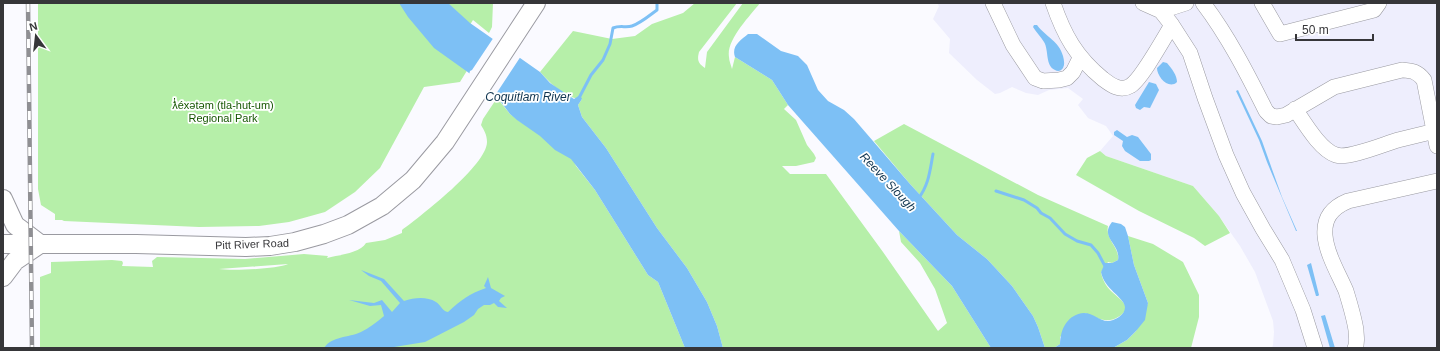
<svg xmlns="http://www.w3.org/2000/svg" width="1440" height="351" font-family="Helvetica,sans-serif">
  <rect width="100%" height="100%" fill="#fafaff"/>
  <path fill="#eeeefd" d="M937,3H1437V348H1272L1273,345L1274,332L1273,321L1255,272L1240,246L1219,216L1193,186L1106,156L1100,151L1113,136L1106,126L1088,118L1078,105L1083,99L1068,88L1049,90L1038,95L1026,93L1012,87L1000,93L995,94L977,80L949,53L950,39L933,19L939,6Z"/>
  <path fill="#b6efa9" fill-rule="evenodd" d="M38,3H493L492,27L489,33L473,20L453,52L468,69L460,82L424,87L380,168L355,192L325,212L289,222L259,226L199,227L64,221L62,220H55V214L41,205L38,189Z
    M695,3H737L699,52C697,60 698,63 705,68L707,52L743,3H760C750,16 726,40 729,57C729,61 731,65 732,69L735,57L772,80L788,105L784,109L796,120L807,145L814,154L816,158L814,162L796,166H782L790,174H826L883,252L938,331L947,323L935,289L920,263L901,242L899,231L952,286L991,348H723L717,326L707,302L687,268L657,228L606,148L582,117L578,105L582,99C566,99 550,83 540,72L573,31L612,39L635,36L652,24L683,13Z
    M541,93L576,166L595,190L648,275L658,282L685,348H40V277L51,273V262L112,260L122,261L123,263L122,266L153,267L152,261L157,257L245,259L304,254L328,256L327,258C339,255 360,253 366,243L385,240L402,233V230C421,216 487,165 487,142C487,135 484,130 481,125L483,119L497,98L510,114L522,123ZM288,264C277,269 232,271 219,269Z
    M904,124L1038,195L1108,226C1105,240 1120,247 1118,260L1112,263L1108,262L1101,272C1102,279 1106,286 1111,291C1119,299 1135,307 1118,317C1107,324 1096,318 1085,313L1060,337V344L1054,348H1045L1038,327L1033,316L1012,286L987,259L957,235L910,184L874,141Z
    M1100,151L1106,156L1193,186L1219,216L1230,233L1205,246L1194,238L1139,211L1076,175L1087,158Z
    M1128,236L1153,244L1183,262L1199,295V317L1191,348H1113L1127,340L1136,331L1148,303L1134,265Z"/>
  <path fill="#7dc0f5" d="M399,3H448L470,23L540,72L550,83L574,99L580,95L582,99L578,105L582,117L606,148L657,228L687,268L707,302L717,326L723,348H685L658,282L648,275L595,190L571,159L555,150L540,136L517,120L510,114L497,97L476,78L434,48L408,17Z
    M1034,25H1037C1046,37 1059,41 1063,56C1064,60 1065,64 1063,68C1061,71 1058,72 1055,70C1045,66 1049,50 1044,42C1041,37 1036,32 1033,27Z
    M748,34H757L781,51L798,56L807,65L818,90L828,101L844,110L854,119L910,184L957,235L987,259L1012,286L1033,316L1038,327L1045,348H991L952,286L899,231L788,105L772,80L735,57C731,46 741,40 748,34Z
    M1163,62L1167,63C1172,69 1177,75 1177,82C1169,90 1157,77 1157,68Z
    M1149,82L1156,84L1159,90L1150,108L1144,107L1140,110L1136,108L1135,105Z
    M1238,90L1262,141L1282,197L1297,231H1296L1267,162L1259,140L1236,91Z
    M1117,130L1127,137L1132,135L1138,137L1151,154V160L1149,161H1140L1125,151L1122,146L1123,141L1114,135V132Z
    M1112,222L1121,224L1125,227L1128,236L1134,265L1148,303L1145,320L1136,331L1127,340L1113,348H1054L1060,344C1060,329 1068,314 1084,313C1097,313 1103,328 1119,317C1123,314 1125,311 1125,307C1124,297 1104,289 1101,272L1105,263H1112L1118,260C1121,244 1099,238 1112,222Z
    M1311,263L1319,295L1318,296H1316L1307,265Z
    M361,270L384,279L404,301C414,298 426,296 436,302C441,305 442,311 448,312C461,300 469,294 486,288L484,286L488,277L491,288L505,296L501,298L499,301L507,308L498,307L494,303L490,305H484L478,309L474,315L464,322L425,342L388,348H324C332,336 348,338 361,332C369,328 377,322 384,316L381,305L370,306L349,300L374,303L382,300L392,312L400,303L381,281L369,276Z
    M1325,315L1335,348H1330L1321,316Z"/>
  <path fill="#fafaff" d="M494,37L521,56L494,97L469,75L470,71L472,70Z"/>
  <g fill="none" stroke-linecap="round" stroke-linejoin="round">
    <path stroke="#7dc0f5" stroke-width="3" d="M579,98L591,75L603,60L610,44L613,28C620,25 626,28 632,26C641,23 650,15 657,10V3
      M996,191L1024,200L1037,208L1041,213L1050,218L1065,234L1077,241L1091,245L1098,253L1106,268
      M918,199C929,185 930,170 933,154"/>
    <g stroke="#9a9aa1" stroke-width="16">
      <path id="minor" d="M993,3L1013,45L1035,78L1043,81L1059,80L1067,78L1073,72L1080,58
        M1053,3C1064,35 1076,57 1103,79C1111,85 1120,92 1130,86C1141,80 1164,38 1172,25
        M1143,3L1161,11L1172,25L1190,53L1205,98L1226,155L1243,193L1263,229L1282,260L1303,310L1315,348
        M1203,3C1228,36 1247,73 1266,111L1271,116L1277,117L1286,115L1334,87L1402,70C1412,71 1417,71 1424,80L1437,146
        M1262,3L1280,34L1374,10L1379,3
        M1161,11L1186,3
        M1295,109C1304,122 1320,150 1336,155C1349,159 1384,144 1398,140C1410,137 1423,134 1435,131
        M1355,348C1358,342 1356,337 1356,330C1354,317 1350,304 1346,291C1334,263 1304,219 1348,201L1437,181"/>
    </g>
    <g stroke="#9a9aa1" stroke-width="20">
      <path id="major" d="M3,199L15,225L40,244
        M3,244H136L246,247L270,246L295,242L324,234L348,225L382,206L413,180L445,142L536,3
        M3,277L15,261L40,244"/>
    </g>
    <use href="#minor" stroke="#fff" stroke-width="15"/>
    <use href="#major" stroke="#fff" stroke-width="18"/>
    <g stroke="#8f8f93" stroke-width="4.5">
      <path id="rail" d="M28,3L32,348"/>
    </g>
    <use href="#rail" stroke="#fff" stroke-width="3" stroke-dasharray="9" stroke-linecap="butt"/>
  </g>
  <g text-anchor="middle" stroke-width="3.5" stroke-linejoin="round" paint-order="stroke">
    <g font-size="11" fill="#165602" stroke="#fff">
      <text x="223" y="109">ƛ̓éxətəm (tla-hut-um)<tspan x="223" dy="13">Regional Park</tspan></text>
    </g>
    <g font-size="11" fill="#363639" stroke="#fff">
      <text transform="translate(252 244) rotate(-2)" y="4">Pitt River Road</text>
    </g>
    <g font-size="12" font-style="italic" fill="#0f344f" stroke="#fff">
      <text x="528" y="101">Coquitlam River</text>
      <text transform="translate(888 182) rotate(47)" y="4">Reeve Slough</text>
    </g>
  </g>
  <rect width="1440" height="351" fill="none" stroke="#363639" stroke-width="8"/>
  <g transform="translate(36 36) rotate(345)" stroke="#ffffff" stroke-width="3" paint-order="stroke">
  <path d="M0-3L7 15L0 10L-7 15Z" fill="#363639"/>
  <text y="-6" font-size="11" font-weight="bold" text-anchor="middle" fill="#363639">N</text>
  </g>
  <path d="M1296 34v6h77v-6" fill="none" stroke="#363639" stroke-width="2"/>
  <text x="1302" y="34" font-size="12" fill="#363639" stroke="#ffffff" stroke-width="3" paint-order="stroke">50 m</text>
</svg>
